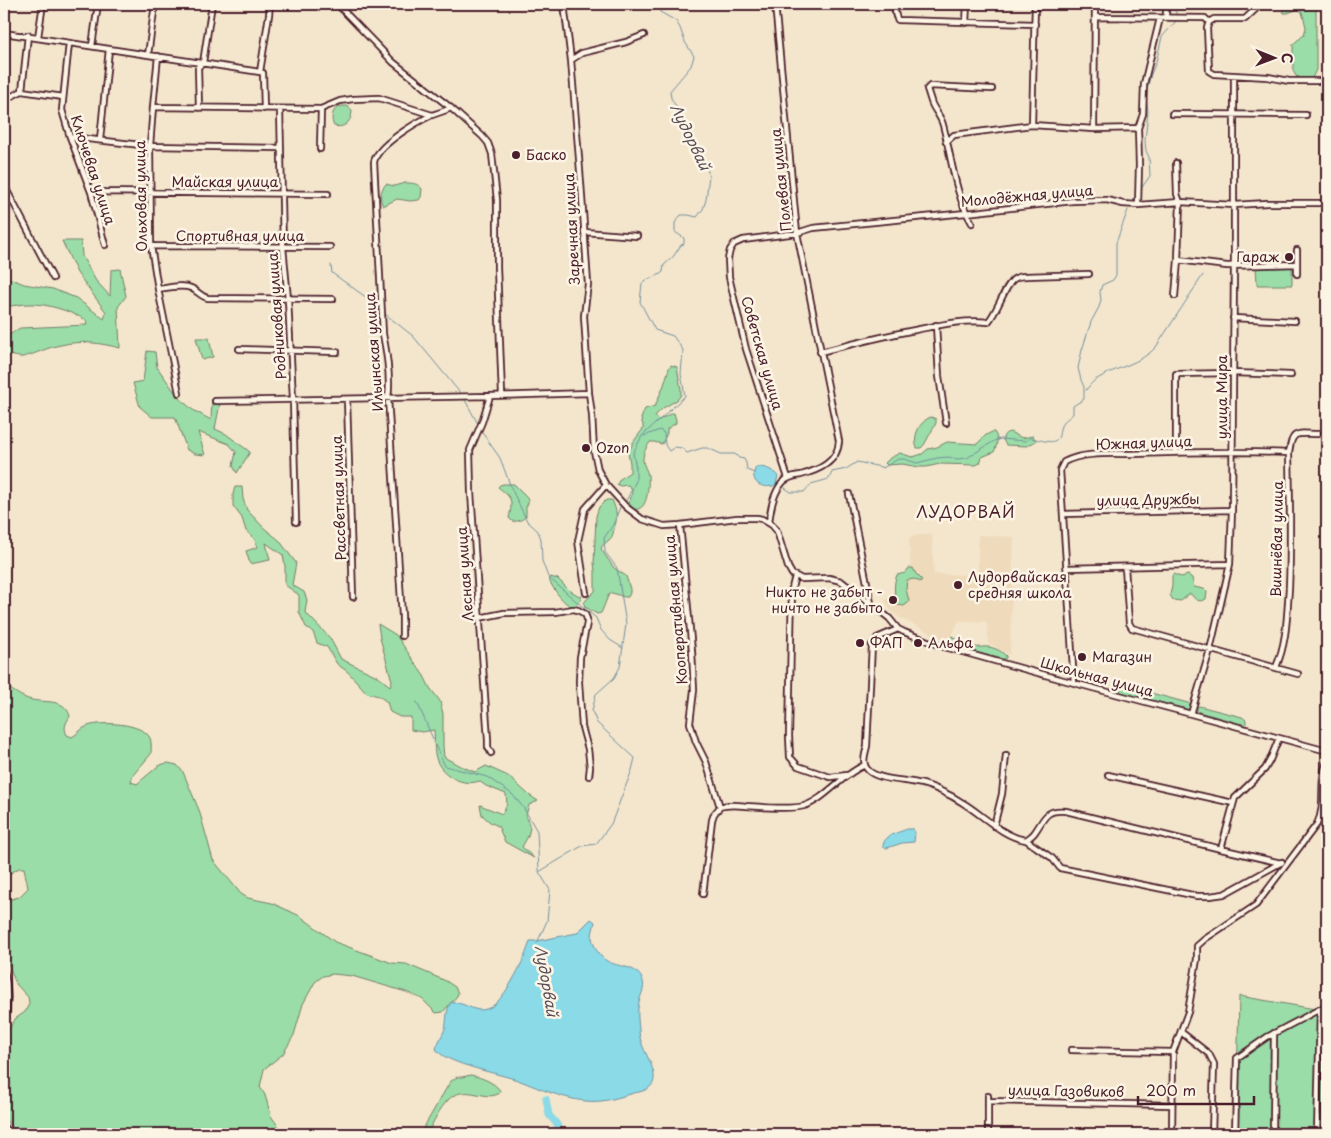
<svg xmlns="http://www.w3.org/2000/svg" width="1331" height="1138" font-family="'Playpen Sans',sans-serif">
  <rect width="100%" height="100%" fill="#f4e6cd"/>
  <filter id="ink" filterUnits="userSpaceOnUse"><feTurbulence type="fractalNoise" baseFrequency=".02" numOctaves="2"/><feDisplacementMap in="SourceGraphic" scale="10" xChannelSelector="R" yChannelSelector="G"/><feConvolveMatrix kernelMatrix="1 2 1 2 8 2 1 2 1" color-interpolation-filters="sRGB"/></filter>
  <g filter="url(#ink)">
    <path fill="#efdbbc" d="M932,533L934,574L978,575V535L1014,537L1010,655L988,643L987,622L959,621L949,642L900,618L891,611L884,600L897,594L911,576L909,537Z"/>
    <path fill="#9adda8" stroke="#727e6a" d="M1283,4H1313L1316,5V70L1312,78L1304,79L1296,76L1293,71V44L1304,35L1306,27L1302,12L1298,9L1288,13H1284L1283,12Z
      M347,106L352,110C352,121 345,129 334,126C331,121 331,111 338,107C340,106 345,106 347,106Z
      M405,183C412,183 418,183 422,189L421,197L419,200L410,201L397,199L383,206C379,199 380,190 386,184L394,186Z
      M62,241H81L82,256L96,281L110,296L111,270L120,269L126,296L118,307L120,348C100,343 81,340 61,345C48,347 36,354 23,357C16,358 10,353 4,356V338L20,328L87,325L86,320C70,311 46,303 28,304C20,304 12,306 4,307V276L24,284L53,289L76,298L104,319L106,312L77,273Z
      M1256,265H1292V285H1257Z
      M196,338H209L213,357L202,360Z
      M147,351L155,352L157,367L179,398L193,410L211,420L212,399L221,398L215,429L226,434L250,452L237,473L233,466L236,452L229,444L198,432L205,455L195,454L187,450L175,417H152L140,407L133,383L143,381Z
      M1327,356V638L1325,633Z
      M671,365L677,367L681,389V395L677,400L663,408L655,416L657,419L659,420L670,414L674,413L676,420V423L667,429V433L662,444L654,442H650C646,448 643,453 643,460C643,465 647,470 648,475C649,483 648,505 640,508C638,510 636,509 633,509L629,503C631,496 635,490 628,485L620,486L617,484L620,479L630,472V463L628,453L634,441L643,429V425L641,419L643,413L645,409L655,406L664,385L669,368Z
      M931,417L936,419V423L924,445L921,448H917C912,436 920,421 931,417Z
      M992,432H994C999,438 997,445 994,452L982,457L980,463L976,465L940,464L926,467H919L902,464L887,465L885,463L890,458L900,453L912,457L916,456L922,454L928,449L937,447L947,442L977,444L986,435Z
      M1010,432L1022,438L1033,436L1036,441L1027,446L1006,445L1003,440C1003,435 1005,433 1010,432Z
      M503,484H514L526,496L528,500V503L526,507V516C523,520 517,522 512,521L509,518C513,500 512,498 498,487L500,485Z
      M235,487H242L243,499L247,510L264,528L279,540L296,563L292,585L304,592L307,600L305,612L330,638L341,659L377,676L390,686L392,681L380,638L378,624L396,635L424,676L430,688L440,701L443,714V746L444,757L458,765L475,772L486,766L508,776L529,795L538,801L529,805L526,815L530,828L528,836L522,847L534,858L505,842L498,826L490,822L482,815L480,805L502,814L507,804L506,794L486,786L479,781C464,787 443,776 437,761C433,752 435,740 434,730L422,732L411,730V717H400L390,712L387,702L379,696L367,693L348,672L337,664L327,647L317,643L313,632L306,627L299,612V595L285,585V566L283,555L266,543L270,560L250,564L246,551L258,547L254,538L246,531L242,518L233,506V494Z
      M606,500H612C617,511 618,518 614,529C613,533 613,537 609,540C605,544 603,543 601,549L614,568L626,576L630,589V593L628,597C622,598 617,593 610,593L608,596L602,611L601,613L597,614L585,607L584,603L586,600L595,591V571L594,563L596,516L599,507Z
      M909,568H913L916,574L922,580L920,582L915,579L907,580L906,589L909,601L908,603L904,606L898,605C894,597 893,583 897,575L905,573Z
      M1173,574L1181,577L1188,575L1192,578L1194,587L1204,589L1207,592L1206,599C1199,603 1195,600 1191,594H1189L1181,601L1173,600L1170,595L1172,586V576Z
      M550,577L558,579L569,590L581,597L582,598L575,606L572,607C562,602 554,590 549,580Z
      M952,636C958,640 964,644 971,646C976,648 979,647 983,647C991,646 1001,650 1006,656V658L1003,659C992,656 956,649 950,641Z
      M4,684C11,690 20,696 28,699C45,704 64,697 70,716C66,723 63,727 67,735L72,737C78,734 81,728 88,726C102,721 143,723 150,738C152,743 151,749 151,754L133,775L131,782L137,784L157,767L163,764L168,763L177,765L183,772L199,810L213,860L241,894L248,898L272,903L300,916L335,942L392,963L406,964L446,981L455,987L458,993L457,996L443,1012L436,1013L422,999L406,992L352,976L333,974L323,976L315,982L303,1004L294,1035L283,1054L264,1069L260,1087L265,1095L271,1116L284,1134H17L8,1123L4,1115V1044L10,1027L15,1019L25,1012L28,1006L29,1003L28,997L16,984L4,953V901L19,897L28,888L24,868H19L4,877Z
      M1125,686L1188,703L1190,704V708L1189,710L1187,709L1122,693L1120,691L1121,688Z
      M1199,706L1242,717L1246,720V723L1245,725L1199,712L1197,711V707Z
      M1239,996L1327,1011V1134H1236Z
      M471,1075C482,1078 495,1082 501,1092C487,1104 466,1082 448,1100C439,1109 433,1123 427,1134H420L450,1082L457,1077H462Z"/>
    <path fill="#8bdae7" stroke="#718f9c" d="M756,467C763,466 773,470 778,475L776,485C763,490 748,483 756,467Z
      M907,829H913L915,833L914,842L902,843L887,848L883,847C883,835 898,833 907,829Z
      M591,919L595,922C594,927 592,932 592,937C592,941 595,947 597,951C609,971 631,961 641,977C647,986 641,993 639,1002C637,1011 638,1020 639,1029C639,1034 640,1039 642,1044C645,1054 658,1072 653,1083C650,1090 640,1092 634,1093C623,1096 612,1100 601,1101C577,1104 545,1091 523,1082C504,1074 446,1065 436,1049C438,1042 442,1036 445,1029C447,1020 446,1012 450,1003C462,1001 469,1009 480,1010C485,1010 490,1008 494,1005C508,993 525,959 530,941H537L577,933Z"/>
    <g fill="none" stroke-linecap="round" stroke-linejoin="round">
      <path stroke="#718f9c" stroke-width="1" d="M1172,4L1177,15
        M1140,190L1150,176L1149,157L1146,151L1145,141L1148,111L1146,97L1147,89L1151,74L1156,62L1162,37L1177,20
        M1133,201L1135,197
        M331,265L332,273L370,300L379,309
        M385,314L413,336L461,394
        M1086,390C1089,386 1093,381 1097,379C1116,367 1141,364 1156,347L1203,275
        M465,400L478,424
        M481,431L500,458L512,490L527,521L538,531L541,539L542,561L548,577L596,618L601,630L610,640L623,648
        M644,436L660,430L664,433L665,445L669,451L675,447L682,448L687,453L702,448H708L721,454H735L739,458L744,459L746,463L747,470L754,473
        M785,488L791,492H804L811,484L829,479L832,472L846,469L857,462L881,467L883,468L898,459H904L917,463L937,458L948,457L957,459L967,458L994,441L1000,439L1026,441L1030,438C1037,438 1053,446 1058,438C1060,435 1059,430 1061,426C1063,421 1069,418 1073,414V406L1084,399V387L1081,380L1078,368L1082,350L1091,322L1099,307L1101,300L1100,292L1102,285L1113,280L1116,275V243L1128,210
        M626,501L636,481V468L633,453L642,436L685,396L681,374L683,350L673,336L655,330L640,302L642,283C648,277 655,279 663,272L664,265L673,257L681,245L684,244V238L675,232V223L681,215H688L697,217L703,209L706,200L709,175L707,169L701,162L694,150L687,125L671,98L670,91L691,66L694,56L685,42L680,28L676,21L660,12L661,4
        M417,702L433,739
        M435,745L445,766L487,777L512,794L523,807L537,831L539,871
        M537,943L547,921L550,890L539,872L582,846L596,844L611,824L632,770L635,758L597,723L592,711L596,694L614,678L620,667L626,624L617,568L605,552L604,538L613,525L620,507"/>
      <path stroke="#8bdae7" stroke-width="7" d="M546,1099L549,1115L556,1123L562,1134"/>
      <g stroke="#4a1f2b" stroke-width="8">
        <path id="minor" d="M337,4L393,62L451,108L482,136L488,143L492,154L497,200V267L502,395
          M564,4L571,60L581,183L588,284L584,316L589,393L592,415L594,451L598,470L606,485L626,507L642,519L664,526L680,525L737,518H757L762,519L772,525L777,531L788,567L792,574L802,579L829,578L841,581L889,618L898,629L904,632L941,646L1074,683L1191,714L1327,751
          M895,4C895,10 894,15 898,20L1035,24
          M1261,4L1245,19H1214L1209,22L1207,28L1209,71L1214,74L1268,77L1289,81H1318
          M1095,17L1205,18L1209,22
          M1166,18V4
          M966,23L967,4
          M4,33L260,72L269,15L270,4
          M38,37L43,4
          M69,43L62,110L70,137L91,192L105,245
          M92,46L98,4
          M148,55L155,4
          M158,56L153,107L150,146L151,246L158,289L179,393
          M571,60L582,53L626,42L644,35
          M263,73L264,109
          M22,91L63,97
          M4,100L22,91L28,35
          M153,107L321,109L340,101L353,99L379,98L432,115
          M199,108L198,67L203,63L212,4
          M280,109L283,247L288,299L293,399L296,522
          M1172,114L1306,115
          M1032,125L1035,4
          M1094,129L1095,4
          M70,137L150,146L281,148
          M100,140L109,49
          M946,142L954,135L1032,125L1094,129L1138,128
          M320,149L321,109
          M4,185L53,278
          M91,192L328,194
          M1138,205L1139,165L1138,128L1143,114L1144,84L1160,18
          M4,213L7,193
          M972,223C954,193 952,158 943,125C941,117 935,111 932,104C930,99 929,94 927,89L930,86L992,89
          M584,232L637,236
          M151,246L330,247
          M1178,260L1227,266L1297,264
          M1297,274V250
          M158,289C168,288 182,284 191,288C198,291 201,297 208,298L333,299
          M1175,296L1178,260L1180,202L1177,194L1176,163
          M1233,318L1295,321
          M936,325L939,376L946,423
          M239,349L337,352
          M820,352C852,344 883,336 915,330C940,325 964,319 988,322C998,311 1005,285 1014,279C1018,276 1022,276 1026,276L1089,274
          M490,396L482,422L470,450L471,492L488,740V747L491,753
          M347,399L353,597
          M215,401L490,396L589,393
          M1176,452V374L1233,373L1291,375
          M788,478L746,349L729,277L728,259L730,250L734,244L743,240L797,233L813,228L966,213L1073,201L1107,200L1123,204L1138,205L1180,202L1234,205L1267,203H1319
          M849,494L871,603
          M1063,514L1232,510
          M769,522C771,508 773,493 783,482C788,477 794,476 801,475C819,470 838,462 839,441L797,233L775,4
          M680,525L692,651L694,690L690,723L696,742L706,762L720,807L714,814L712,820L703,894
          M1125,567L1129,623L1132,628L1298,674
          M1067,568L1230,564
          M795,576L792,588L789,736L790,757L798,766L830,777L847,775
          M586,593L578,541L585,509L606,485
          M479,618L504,613L555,612L573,609L578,610L585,614L587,619V623L580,657L579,682L582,727L588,749L590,767L589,776
          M898,629L877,638L872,645L867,746C865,755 861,764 869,771C879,780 904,780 917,783C926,784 935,788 943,792C950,795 957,799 963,803C983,815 1003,837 1026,840C1029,838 1033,835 1035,832C1045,818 1045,809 1066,811L1221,849L1281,863
          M402,636V616L388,398C391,378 387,354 383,334L374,162C377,145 417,122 432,115C438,113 445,111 451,108
          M1276,667C1287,642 1287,615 1289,588C1291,543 1290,498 1289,453C1292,429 1297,434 1318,434
          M1074,683L1060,470L1064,462C1082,452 1111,454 1132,454C1184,452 1236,451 1289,453
          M1191,714L1210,650L1230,564L1232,510L1234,266V76
          M1108,775L1233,803
          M720,807C728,804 737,805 746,806C762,807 790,810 804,806C826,799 842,774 865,765
          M994,826L1002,794L1006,755
          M1026,840L1052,858L1060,868L1197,896H1210L1224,894L1282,862
          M1221,849L1235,798L1265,769L1270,760L1279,738
          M4,970C9,989 9,1005 4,1024
          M1181,1032L1209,1054L1214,1064L1212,1134
          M1071,1050L1173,1052
          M988,1101L1172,1105
          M4,1127L9,1134
          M988,1134V1096
          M1172,1134L1173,1052L1188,1012L1197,959V946L1205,939L1256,905L1317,824C1327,805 1318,781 1327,762
          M1235,1134L1237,1058L1267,1037L1320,1009L1317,1134
          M1273,1134L1274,1033"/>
      </g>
      <use href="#minor" stroke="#fcf5e5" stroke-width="4.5"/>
    </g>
  </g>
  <g fill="#4a1f2b" stroke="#fcf5e5" stroke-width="2">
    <circle cx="516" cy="155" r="5"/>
    <circle cx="1289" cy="257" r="5"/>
    <circle cx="586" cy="448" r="5"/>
    <circle cx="958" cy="585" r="5"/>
    <circle cx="893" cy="600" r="5"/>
    <circle cx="860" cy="643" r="5"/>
    <circle cx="918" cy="643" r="5"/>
    <circle cx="1082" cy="657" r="5"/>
  </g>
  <g text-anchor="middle" stroke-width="5" stroke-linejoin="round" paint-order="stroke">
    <g font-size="14" fill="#4a1f2b" stroke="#fcf5e5" text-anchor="start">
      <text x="526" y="160">Баско</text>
      <text x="1279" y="262" text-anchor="end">Гараж</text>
      <text x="596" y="453">Ozon</text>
      <text x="968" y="582">Лудорвайская<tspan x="968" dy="16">средняя школа</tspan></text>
      <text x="883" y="597" text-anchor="end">Никто не забыт -<tspan x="883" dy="16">ничто не забыто</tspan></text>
      <text x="870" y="648">ФАП</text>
      <text x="928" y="648">Альфа</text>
      <text x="1092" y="662">Магазин</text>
    </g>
    <g font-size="14" fill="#4a1f2b" stroke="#fcf5e5">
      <text transform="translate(93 170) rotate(72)" y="5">Ключевая улица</text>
      <text transform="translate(781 180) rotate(-96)" y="5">Полевая улица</text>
      <text x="225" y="187">Майская улица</text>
      <text transform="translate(141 196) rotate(-91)" y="5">Ольховая улица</text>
      <text transform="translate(1027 196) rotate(-5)" y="5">Молодёжная улица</text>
      <text transform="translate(572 229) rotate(-93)" y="5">Заречная улица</text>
      <text x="240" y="241">Спортивная улица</text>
      <text transform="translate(277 316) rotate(-94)" y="5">Родниковая улица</text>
      <text transform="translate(374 352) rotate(-94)" y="5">Ильинская улица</text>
      <text transform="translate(762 353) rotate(74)" y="5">Советская улица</text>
      <text transform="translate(1222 397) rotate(-90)" y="5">улица Мира</text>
      <text transform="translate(1144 443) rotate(-2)" y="5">Южная улица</text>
      <text transform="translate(339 498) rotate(-92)" y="5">Рассветная улица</text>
      <text transform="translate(1148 500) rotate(-1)" y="5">улица Дружбы</text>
      <text transform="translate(1277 539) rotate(-89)" y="5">Вишнёвая улица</text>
      <text transform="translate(465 574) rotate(-94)" y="5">Лесная улица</text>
      <text transform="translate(676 610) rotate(-95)" y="5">Кооперативная улица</text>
      <text transform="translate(1097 677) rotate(15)" y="5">Школьная улица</text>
      <text transform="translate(1066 1091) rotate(1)" y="5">улица Газовиков</text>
    </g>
    <g font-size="15" font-style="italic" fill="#5a4e5a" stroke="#fcf5e5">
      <text transform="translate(690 137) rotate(64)" y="5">Лудорвай</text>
      <text transform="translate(546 981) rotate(80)" y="5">Лудорвай</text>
    </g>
    <g font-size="16" letter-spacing="1" fill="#4a1f2b" stroke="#fcf5e5">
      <text x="966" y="518">ЛУДОРВАЙ</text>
    </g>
  </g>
  <rect width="1331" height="1138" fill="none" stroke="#fcf5e5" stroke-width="20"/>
  <rect x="10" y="10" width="1311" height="1118" fill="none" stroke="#4a1f2b" stroke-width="2" filter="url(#ink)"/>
  <g transform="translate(1274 58) rotate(91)" stroke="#fcf5e5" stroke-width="4" paint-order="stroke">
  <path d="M0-4L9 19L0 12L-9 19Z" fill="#4a1f2b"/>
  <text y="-8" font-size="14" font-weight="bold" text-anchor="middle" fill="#4a1f2b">С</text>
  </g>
  <path d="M1138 1096v8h116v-8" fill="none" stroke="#4a1f2b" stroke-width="2.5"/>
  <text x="1146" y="1096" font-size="15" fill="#4a1f2b" stroke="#fcf5e5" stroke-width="4" paint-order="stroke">200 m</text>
</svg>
